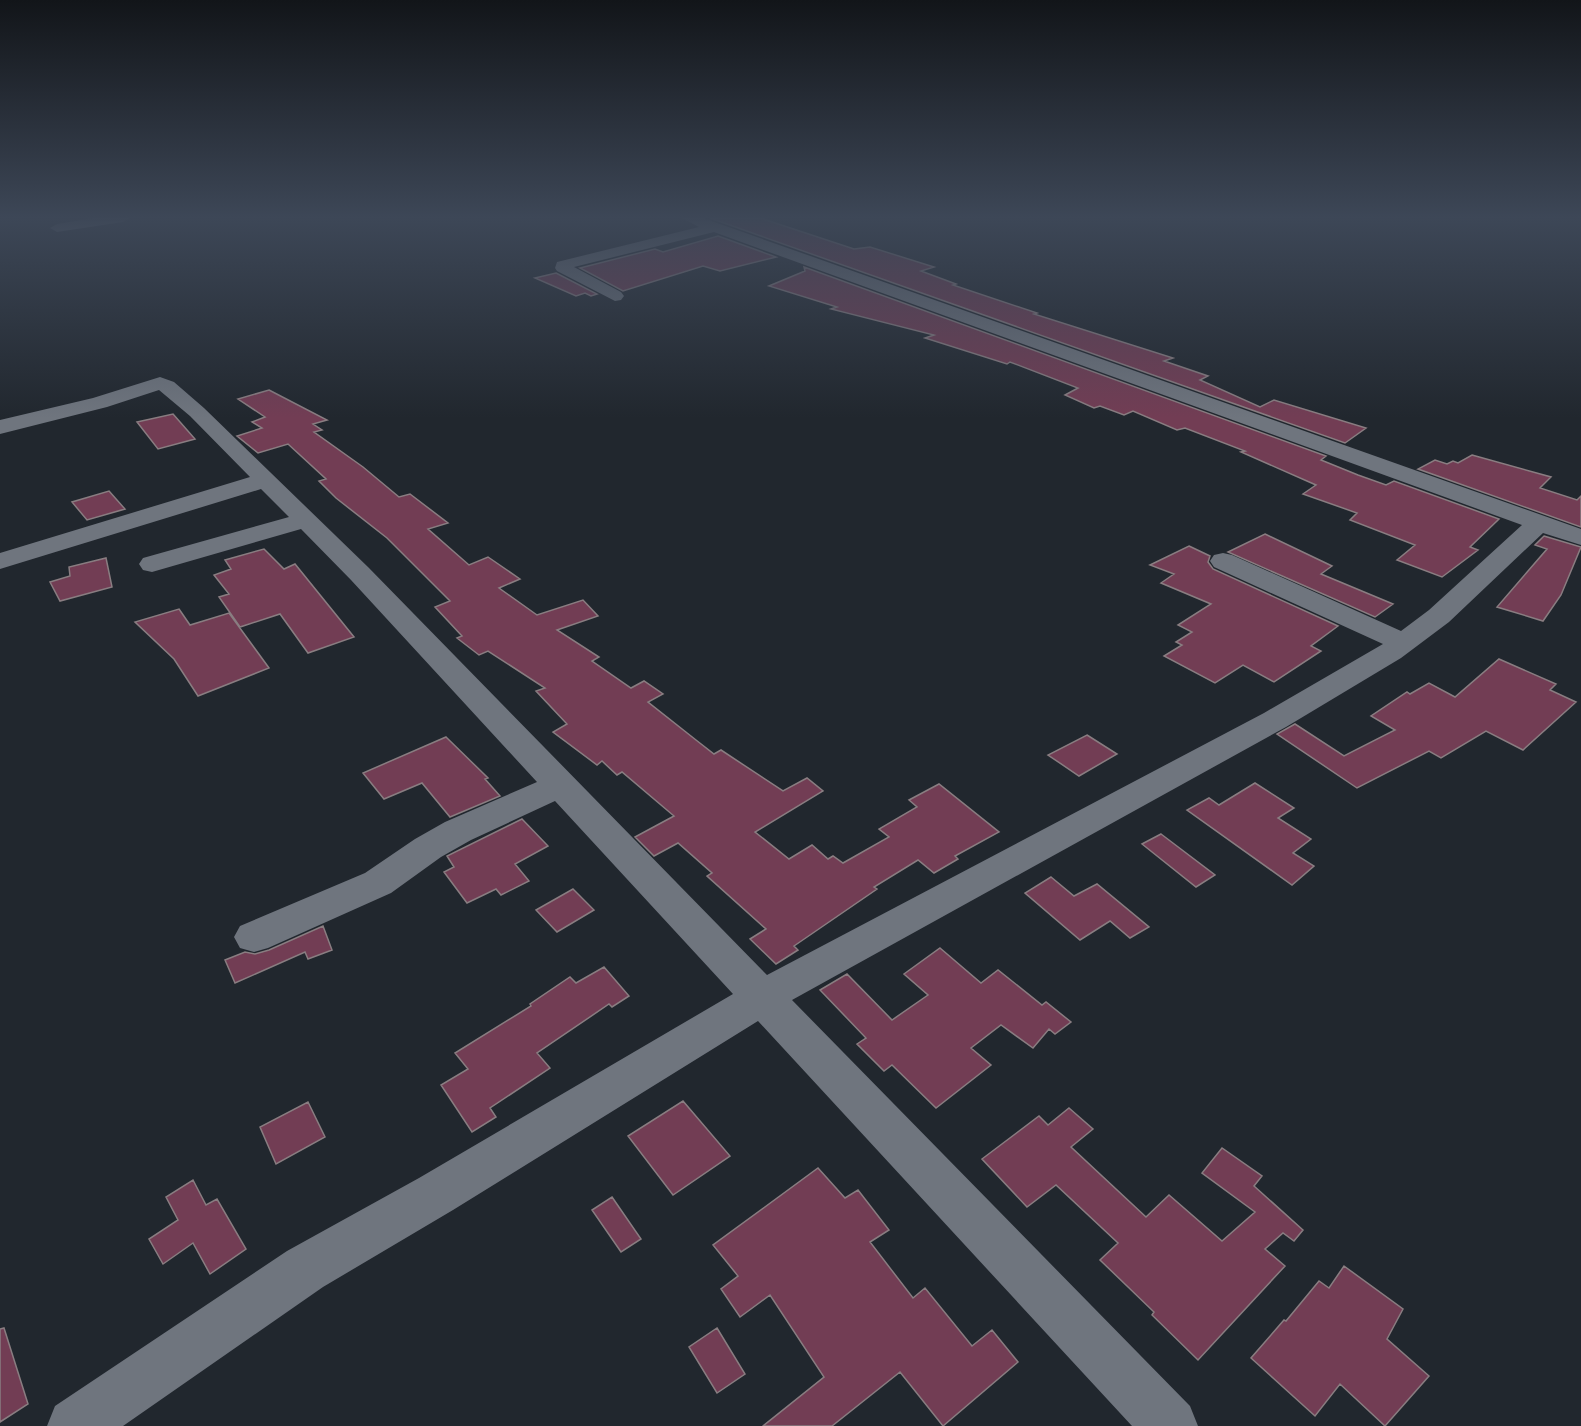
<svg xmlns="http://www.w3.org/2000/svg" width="1581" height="1426" font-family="'Sofia Sans Condensed',sans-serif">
  <rect width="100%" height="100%" fill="#21272e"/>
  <path fill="#723d54" stroke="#897d81" stroke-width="1.5" d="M710,218H760L854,249L870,247L934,267L921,271L956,284L953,285L1037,313L1034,314L1173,358L1164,361L1208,376L1200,380L1260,407L1274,400L1366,428L1345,443Z
    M718,236L776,257L720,271L703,266L623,291L580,268L655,249L663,252Z
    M804,267L1326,456L1321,460L1358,475L1386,485L1394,481L1499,519L1470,547L1478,550L1442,577L1397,560L1415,545L1350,520L1357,513L1303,494L1316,485L1241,452L1245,451L1185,428L1177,430L1133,411L1124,415L1100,406L1094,408L1065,395L1078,388L1010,362L1007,364L925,338L934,335L831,309L837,307L769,286L805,271Z
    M556,273L597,294L591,296L585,293L576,296L535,278Z
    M269,390L327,420L313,424L322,430L314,432L363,467L399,497L410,494L448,523L428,529L469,565L488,557L520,579L499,588L537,615L583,600L598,616L557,630L599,657L592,661L631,688L644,681L663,694L648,702L696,740L714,754L721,750L783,791L807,778L823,791L755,832L789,859L812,845L828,859L833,856L843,863L889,837L879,829L917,807L909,800L939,784L999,832L955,856L958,859L934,873L918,860L874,887L877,889L794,946L798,950L776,964L750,939L766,929L707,876L712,873L678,843L654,856L635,837L674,816L622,772L617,775L602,761L597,765L553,732L567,724L536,691L545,688L488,651L479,655L457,638L462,636L435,607L450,601L387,538L336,498L319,481L326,479L288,444L258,453L237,436L262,428L252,422L265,417L238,399Z
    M173,414L195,439L158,449L137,422Z
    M1472,455L1551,477L1540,488L1577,500L1581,496V527L1418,469L1435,460L1447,464L1453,461L1458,463Z
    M109,491L125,509L87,520L72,502Z
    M1265,534L1332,566L1321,574L1393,604L1375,617L1228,552Z
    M1544,536L1581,547L1561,595L1543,621L1497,607L1547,549L1535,545Z
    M1189,546L1210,556L1208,562L1213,569L1338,626L1311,646L1321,651L1274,682L1243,665L1215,683L1164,656L1182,645L1176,642L1192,632L1178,625L1211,604L1161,583L1174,574L1150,565Z
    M264,549L284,569L295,564L354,637L308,653L280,614L240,627L219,597L229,594L214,575L231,569L225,560Z
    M106,558L112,587L60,601L50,582L70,576L69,567Z
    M179,609L190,625L229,613L269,668L198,696L174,659L135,622Z
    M1499,659L1556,684L1550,690L1576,702L1523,750L1486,731L1441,758L1429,751L1357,788L1277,734L1295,724L1344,756L1395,730L1371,716L1407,692L1410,694L1429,683L1455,697Z
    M1087,735L1117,754L1079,776L1048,755Z
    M446,737L488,778L485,779L500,796L450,817L422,783L384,799L363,773Z
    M1255,783L1294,808L1278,818L1311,839L1293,853L1314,866L1292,885L1187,810L1209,798L1219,805Z
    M522,819L548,846L515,864L529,881L501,895L496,889L467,903L444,872L454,867L447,856Z
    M1161,834L1215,875L1196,887L1142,844Z
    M1051,877L1074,896L1097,884L1149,927L1130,938L1110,921L1080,940L1025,893Z
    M573,889L594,910L557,932L536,910Z
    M323,926L332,950L308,959L305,952L235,983L225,960L245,952L255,954L269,950Z
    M940,948L981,983L998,970L1042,1005L1046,1002L1071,1022L1055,1034L1049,1029L1033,1048L1001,1025L971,1048L991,1065L936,1108L892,1065L884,1071L857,1044L866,1038L820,990L847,974L892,1020L928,995L904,974Z
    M604,967L629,996L612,1007L609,1004L537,1053L550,1068L490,1108L496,1117L472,1132L441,1085L468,1069L455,1053L531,1006L530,1004L570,977L576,983Z
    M683,1101L730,1156L673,1195L628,1136Z
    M308,1102L325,1137L276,1164L260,1127Z
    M1069,1108L1093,1129L1071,1147L1146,1217L1169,1195L1222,1241L1255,1212L1202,1173L1222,1148L1262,1176L1254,1186L1303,1230L1294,1241L1283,1233L1265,1249L1285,1266L1198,1360L1152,1315L1154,1312L1100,1260L1118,1243L1056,1185L1027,1207L982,1159L1039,1116L1048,1125Z
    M818,1168L845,1198L858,1190L889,1230L870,1242L913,1298L925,1288L972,1346L992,1330L1018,1362L943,1426L900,1372L832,1426H763L824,1377L770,1295L740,1317L721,1289L738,1276L713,1245Z
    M193,1180L206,1205L217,1199L246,1249L210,1274L193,1243L163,1264L149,1239L178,1220L166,1197Z
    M612,1197L641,1239L621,1252L592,1210Z
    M1344,1266L1403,1309L1387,1339L1429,1376L1385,1426L1340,1384L1315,1416L1251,1358L1284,1320L1286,1321L1319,1281L1329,1288Z
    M4,1328L28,1404L0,1422V1329Z
    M717,1328L745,1374L717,1393L689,1347Z"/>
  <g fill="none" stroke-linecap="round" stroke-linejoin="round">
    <path fill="#6f757e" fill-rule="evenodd" d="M93,218H130L123,222L57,232L50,228L57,224Z
      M682,218H703L720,224L1581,529V545L1543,533L1449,622L1401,658L1286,727L792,1000L1190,1406L1198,1426H1132L758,1021L453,1210L323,1287L123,1426H47L55,1406L287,1251L419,1178L733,994L555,801L471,840L441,857L391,893L268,948L254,952L240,948L234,937L240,926L365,873L415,839L445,822L537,782L351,580L301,529L152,572L143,570L139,564L143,558L289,517L261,489L0,569V553L250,477L190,416L159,390L107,407L0,434V420L93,398L160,377L174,382L204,408L369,568L767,975L1264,713L1383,644L1214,567L1210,561L1214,555L1223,553L1232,555L1401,631L1429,610L1522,525L714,232L574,267L621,292L624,296L621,300L615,301L557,271L555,268L557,262L699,227Z"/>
  </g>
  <linearGradient id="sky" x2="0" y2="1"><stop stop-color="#121519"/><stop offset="0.52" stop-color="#3d4757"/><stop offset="1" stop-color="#3d4757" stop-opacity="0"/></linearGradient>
  <rect width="1581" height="418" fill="url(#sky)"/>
</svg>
